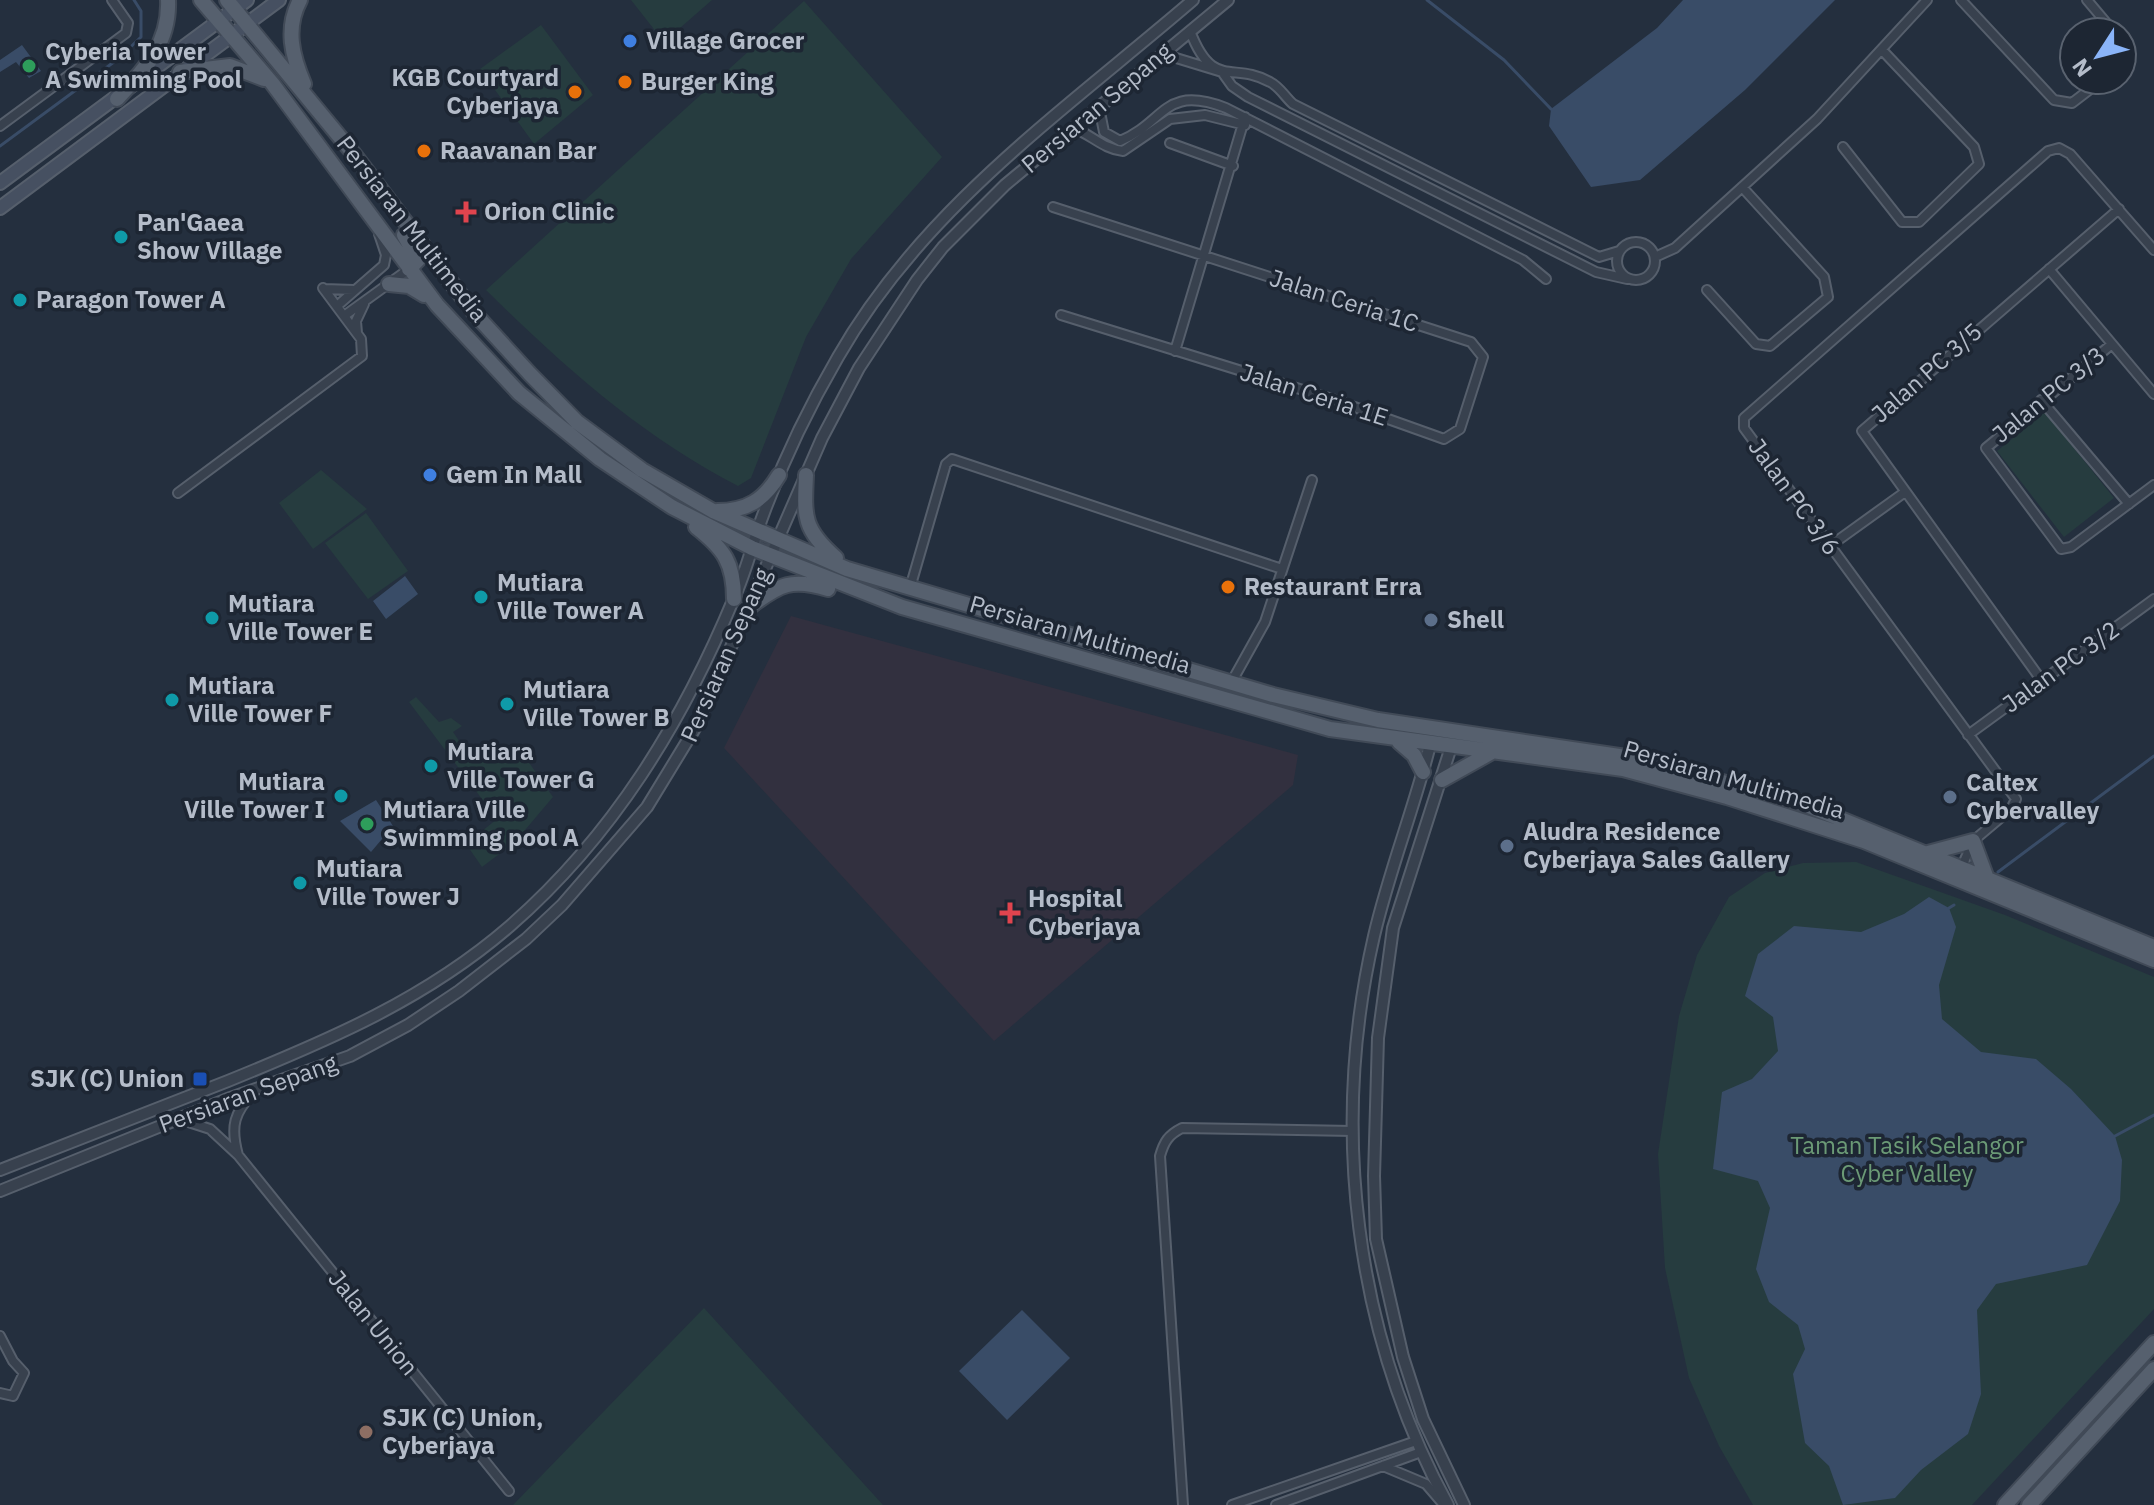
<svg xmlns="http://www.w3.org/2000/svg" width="2154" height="1505" font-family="'IBM Plex Sans',sans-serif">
  <rect width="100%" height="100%" fill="#242f3e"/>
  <path fill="#32303f" d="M791,616L1298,755L1293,785L994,1041L724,748Z"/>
  <path fill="#263c3f" d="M631,0H712L664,42Z
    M804,1L942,157L851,259L806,337L751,478L738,486C641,436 562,365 486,290Z
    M541,25L593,95L534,144L480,69Z
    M2045,412L2114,498L2064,537L1997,451Z
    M321,470L367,509L313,549L279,503Z
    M366,513L408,571L368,599L325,543Z
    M416,697L439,722L451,718L462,726L453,732L468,754L480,743L489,751L500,745L514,762L523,754L553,797L514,843L482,867L466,844L497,819L409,702Z
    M1856,862L2005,915L2154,977V1309L1972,1505H1753L1719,1446L1689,1378L1665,1268L1658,1154L1679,1016L1697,955L1729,897L1765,873L1803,863Z
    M704,1308L883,1505H513Z"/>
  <path fill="#394c67" d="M1683,0H1835L1745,90L1640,180L1591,187L1549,126L1551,109L1657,28Z
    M22,45L41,71L29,78L16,62L0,72V60Z
    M405,576L418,594L386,619L373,601Z
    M376,800L393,826L371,852L340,821Z
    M1929,897L1949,908L1956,927L1939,985L1942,1019L1981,1052L2036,1059L2071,1089L2115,1136L2122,1160L2120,1201L2087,1265L1996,1284L1977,1310L1981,1394L1968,1434L1921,1470L1895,1498L1843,1505L1829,1466L1805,1443L1793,1374L1805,1349L1798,1325L1769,1302L1756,1269L1770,1208L1758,1181L1713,1169L1722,1092L1752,1079L1778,1051L1773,1017L1745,996L1758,954L1794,926L1861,932L1904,914Z
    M1022,1310L1070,1358L1007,1420L959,1371Z"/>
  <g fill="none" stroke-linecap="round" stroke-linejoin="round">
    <path stroke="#394c67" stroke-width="3" d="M1427,0L1504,60L1551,109
      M0,146L118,59L141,37V11L134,0
      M1998,872L2154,756
      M1949,908L1954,905
      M2115,1136L2154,1115"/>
    <g stroke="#565f6c" stroke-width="12">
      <path id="minor" d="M1961,0L2054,100L2072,103L2102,80
        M2087,0L2114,32
        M1190,31C1213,91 1233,61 1270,82C1280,87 1285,97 1293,104L1599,257L1619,251
        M2122,41L2127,57L2122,64
        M1163,54L1222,72L1232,86L1248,97L1596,272L1627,279
        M1099,107L1104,132L1120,141C1166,122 1163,84 1226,108L1523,260L1546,279
        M0,126L126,33L128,23L112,0
        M1073,128C1091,134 1103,149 1123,151L1170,119L1205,115L1245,125
        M1170,143L1233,166
        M1843,147L1902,222H1919L1979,164L1974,147L1882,50
        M1053,207L1471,342L1483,357L1460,429L1444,439L1332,399L1061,315
        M1617 261a19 19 0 1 1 38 0a19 19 0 1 1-38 0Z
        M1655,257L1675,248L1817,119L1927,0
        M2049,269L2154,394
        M324,289L354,290
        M1707,290L1756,344L1770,346L1828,297L1824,277L1742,187
        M337,306L384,265L386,255L379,234
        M344,316L409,269
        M357,333L356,321L364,304
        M2112,344L1986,448L2061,549L2071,547L2154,485
        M1175,351L1245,117
        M2041,400L2129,504
        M178,493L362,356L361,339L323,288
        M1830,546L1905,492
        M910,588L946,464L952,459L1282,569
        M2042,681L1862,431L2119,209
        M1231,683L1265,622L1312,480
        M1968,735L2154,599
        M1960,871L1973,841L2011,809L2016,799L1744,428V418L2048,151L2059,148L2070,154L2154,250
        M179,1119L210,1129L238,1155C230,1126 234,1112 255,1091
        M238,1155L509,1491
        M0,1336L13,1361L24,1373L13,1396L0,1393
        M1383,1466L1426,1484L1444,1505
        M1183,1505L1160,1156C1164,1142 1168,1135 1182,1128L1353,1131
        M1232,1505L1416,1441
        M1276,1505L1421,1452"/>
    </g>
    <g stroke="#565f6c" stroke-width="14">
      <path id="tertiary" d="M1430,745C1414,809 1389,871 1374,936C1330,1127 1354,1333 1448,1505
        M1451,747L1393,928L1378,1038L1374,1176L1376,1239L1403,1357L1423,1419L1464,1505
        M0,1170C76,1140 152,1111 228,1081C329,1040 426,999 510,926C613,836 682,723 734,598C744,576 750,554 757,532C778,471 806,412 838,357C923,208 1065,110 1193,0
        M0,1191L230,1098L350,1056L408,1025L459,991L526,939L562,905L647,807L697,725L822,438L859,368L917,280L943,247L1005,185L1228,0"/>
    </g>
    <g stroke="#565f6c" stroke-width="16">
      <path id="secondary" d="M0,183L247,0
        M0,208L279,0"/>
    </g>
    <g stroke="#414a57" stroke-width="18">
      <path id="primary" d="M201,0L272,83L437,305L519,393L600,459L672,507L752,548L902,607L1330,729L1623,769L1727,797L1864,841L2154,960
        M227,0L353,153L476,315L529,373L577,422L642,470L713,511L847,569L1273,695L1378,720L1626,757L1799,802L2154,947
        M300,0C285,28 292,56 304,84
        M180,72L230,66L264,79
        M117,99C145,69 170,43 168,0
        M404,235L418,260L409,269
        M389,284L409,286L424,295
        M806,475C804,517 803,529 836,558
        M717,511C747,511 764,500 779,475
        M696,527C724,549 734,563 734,599
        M751,606C780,584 792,578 828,589
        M1399,742L1414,755L1423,772
        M1442,780L1492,752
        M1928,853L1973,841L1986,876
        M2005,1505L2154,1343
        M2029,1505L2154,1369"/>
    </g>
    <use href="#minor" stroke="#38414e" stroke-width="8"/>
    <use href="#tertiary" stroke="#38414e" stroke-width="10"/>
    <use href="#secondary" stroke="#465061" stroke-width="12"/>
    <use href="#primary" stroke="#56606e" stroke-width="14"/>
  </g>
  <g fill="#3f7fe0" stroke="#1d2633" stroke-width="3">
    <circle cx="630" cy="41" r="8"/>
    <circle cx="430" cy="475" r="8"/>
  </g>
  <g fill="#2e9e5b" stroke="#1d2633" stroke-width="3">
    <circle cx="29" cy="66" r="8"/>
    <circle cx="367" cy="824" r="8"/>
  </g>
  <g fill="#e8710a" stroke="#1d2633" stroke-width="3">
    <circle cx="625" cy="82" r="8"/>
    <circle cx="575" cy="92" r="8"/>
    <circle cx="424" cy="151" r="8"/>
    <circle cx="1228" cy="587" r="8"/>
  </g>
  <g fill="#e0444e" stroke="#1d2633" stroke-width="3">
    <path d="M462 200h8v8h8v8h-8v8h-8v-8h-8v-8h8z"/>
    <path d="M1006 901h8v8h8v8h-8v8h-8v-8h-8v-8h8z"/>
  </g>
  <g fill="#0f9aa8" stroke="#1d2633" stroke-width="3">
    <circle cx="121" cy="237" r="8"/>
    <circle cx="20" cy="300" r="8"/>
    <circle cx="481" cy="597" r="8"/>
    <circle cx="212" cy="618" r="8"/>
    <circle cx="172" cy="700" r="8"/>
    <circle cx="507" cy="704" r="8"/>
    <circle cx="431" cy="766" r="8"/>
    <circle cx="341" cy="796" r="8"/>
    <circle cx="300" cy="883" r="8"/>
  </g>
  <g fill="#5c6f8a" stroke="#1d2633" stroke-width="3">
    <circle cx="1431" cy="620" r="8"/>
    <circle cx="1950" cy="797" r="8"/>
    <circle cx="1507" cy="846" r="8"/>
  </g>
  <rect fill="#1a4fb4" stroke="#1d2633" stroke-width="3" x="192" y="1071" width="16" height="16" rx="4"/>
  <circle fill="#8d6e63" stroke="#1d2633" stroke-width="3" cx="366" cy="1432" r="8"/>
  <g text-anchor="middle" stroke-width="7" stroke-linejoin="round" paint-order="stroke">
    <g font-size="24" font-weight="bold" fill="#b4bcc9" stroke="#1d2633" text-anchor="start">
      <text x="646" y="49">Village Grocer</text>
      <text x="45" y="60">Cyberia Tower<tspan x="45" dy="28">A Swimming Pool</tspan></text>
      <text x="559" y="86" text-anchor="end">KGB Courtyard<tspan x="559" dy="28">Cyberjaya</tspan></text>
      <text x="641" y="90">Burger King</text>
      <text x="440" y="159">Raavanan Bar</text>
      <text x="484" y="220">Orion Clinic</text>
      <text x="137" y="231">Pan'Gaea<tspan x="137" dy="28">Show Village</tspan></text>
      <text x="36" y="308">Paragon Tower A</text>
      <text x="446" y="483">Gem In Mall</text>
      <text x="497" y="591">Mutiara<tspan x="497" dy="28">Ville Tower A</tspan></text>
      <text x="1244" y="595">Restaurant Erra</text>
      <text x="228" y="612">Mutiara<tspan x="228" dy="28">Ville Tower E</tspan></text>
      <text x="1447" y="628">Shell</text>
      <text x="188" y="694">Mutiara<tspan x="188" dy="28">Ville Tower F</tspan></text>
      <text x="523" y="698">Mutiara<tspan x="523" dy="28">Ville Tower B</tspan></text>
      <text x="447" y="760">Mutiara<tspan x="447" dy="28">Ville Tower G</tspan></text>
      <text x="325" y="790" text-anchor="end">Mutiara<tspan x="325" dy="28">Ville Tower I</tspan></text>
      <text x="1966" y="791">Caltex<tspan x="1966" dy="28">Cybervalley</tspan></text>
      <text x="383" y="818">Mutiara Ville<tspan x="383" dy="28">Swimming pool A</tspan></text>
      <text x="1523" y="840">Aludra Residence<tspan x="1523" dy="28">Cyberjaya Sales Gallery</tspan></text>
      <text x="316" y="877">Mutiara<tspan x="316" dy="28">Ville Tower J</tspan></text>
      <text x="1028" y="907">Hospital<tspan x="1028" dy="28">Cyberjaya</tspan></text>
      <text x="184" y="1087" text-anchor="end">SJK (C) Union</text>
      <text x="382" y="1426">SJK (C) Union,<tspan x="382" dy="28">Cyberjaya</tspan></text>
    </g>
    <g font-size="24" fill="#b4bcc9" stroke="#1d2633">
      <text transform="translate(1097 108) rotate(-40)" y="8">Persiaran Sepang</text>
      <text transform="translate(412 229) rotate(52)" y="8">Persiaran Multimedia</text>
      <text transform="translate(1344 301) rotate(18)" y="8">Jalan Ceria 1C</text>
      <text transform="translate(1927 373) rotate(-41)" y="8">Jalan PC 3/5</text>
      <text transform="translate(1314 395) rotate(18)" y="8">Jalan Ceria 1E</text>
      <text transform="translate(2049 395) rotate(-39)" y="8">Jalan PC 3/3</text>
      <text transform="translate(1794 497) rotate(54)" y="8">Jalan PC 3/6</text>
      <text transform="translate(1080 635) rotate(16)" y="8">Persiaran Multimedia</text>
      <text transform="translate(726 655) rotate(-66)" y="8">Persiaran Sepang</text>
      <text transform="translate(2061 667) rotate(-36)" y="8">Jalan PC 3/2</text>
      <text transform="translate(1734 780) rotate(16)" y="8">Persiaran Multimedia</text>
      <text transform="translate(248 1094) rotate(-20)" y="8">Persiaran Sepang</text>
      <text transform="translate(373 1323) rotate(51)" y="8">Jalan Union</text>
    </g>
    <g font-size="24" fill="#6b9a76" stroke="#1d2633">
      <text x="1907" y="1154">Taman Tasik Selangor<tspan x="1907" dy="28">Cyber Valley</tspan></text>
    </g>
  </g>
  <g transform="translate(2098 56) rotate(234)"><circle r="38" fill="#1d2633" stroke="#59626f" stroke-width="2"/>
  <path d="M0-6L14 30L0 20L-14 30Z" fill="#8ab4f8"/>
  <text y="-12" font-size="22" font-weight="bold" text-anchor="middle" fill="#b4bcc9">N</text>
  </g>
</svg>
